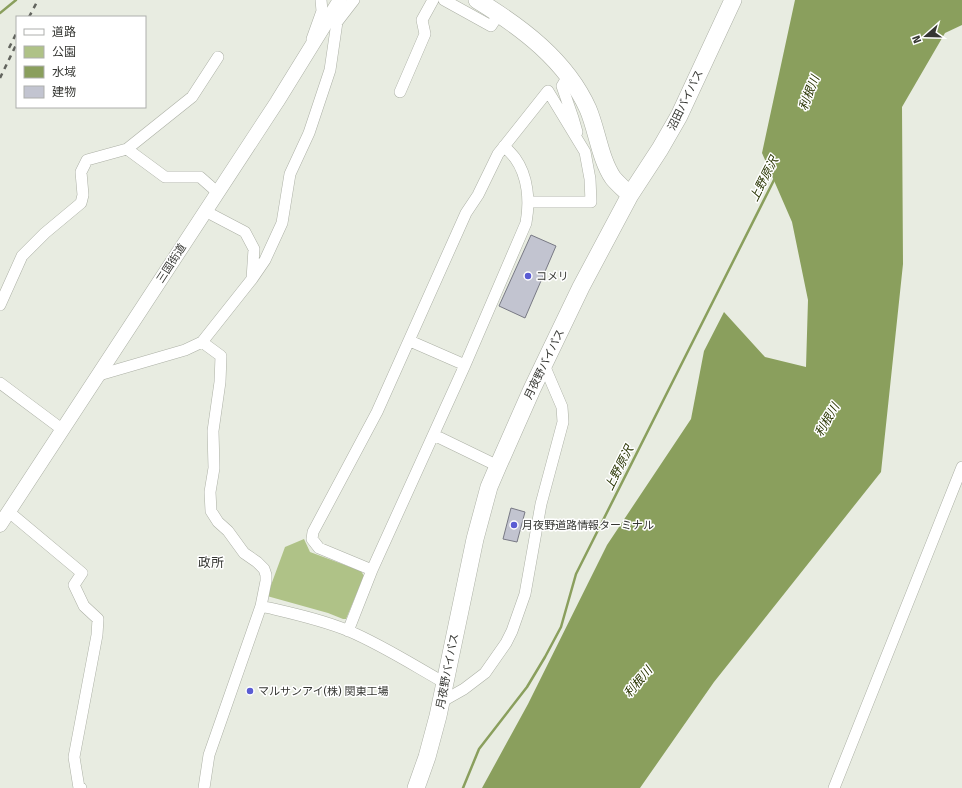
<svg xmlns="http://www.w3.org/2000/svg" width="962" height="788" font-family="'Fira Sans','Noto Sans JP',sans-serif">
  <rect width="100%" height="100%" fill="#e8ece1"/>
  <path fill="#afc287" d="M304,539L310,552L361,571L364,576L346,619H343L328,613L267,596L285,547Z"/>
  <path fill="#8a9f5d" d="M795,0H962V25L945,33L902,107L903,264L881,472L714,682L640,788H482L528,704L607,545L691,419L704,351L724,312L765,357L806,367L808,300L792,222L762,153Z"/>
  <g fill="none" stroke-linecap="round" stroke-linejoin="round">
    <path stroke="#8a9f5d" stroke-width="2.5" d="M0,13L16,0
      M463,788L479,749L527,687L545,657L561,627L576,574L775,178"/>
  </g>
  <path fill="#c2c4d0" stroke="#787984" d="M531,235L556,246L525,318L499,306Z
    M511,508L525,512L517,542L503,539Z"/>
  <g fill="none" stroke-linecap="round" stroke-linejoin="round">
    <g stroke="#acb0a5" stroke-width="12">
      <path id="minor" d="M444,0L491,26L499,14
        M337,22L354,0
        M312,39L322,11L321,0
        M568,76L562,86L573,118L577,132
        M400,92L425,34L422,20L433,0
        M127,149L165,177H200L217,192
        M205,211L245,232L254,249L252,279
        M0,305L22,256L45,233L81,203L83,195L81,172L87,160L127,149L192,97L218,57
        M410,341L465,365
        M202,342L221,356L220,382L213,431L214,468L210,492L211,511L218,522L228,531L244,553L257,562L264,569L266,575V581L261,606L209,755L204,788
        M99,375L185,350L202,342L252,279L265,260L282,223L290,174L309,133L330,70L337,22L330,17
        M0,383L63,430
        M434,435L498,466
        M9,512L82,573L74,585L84,606L98,619L97,635L74,757L79,788H81
        M372,570L319,548L312,539L313,532L377,412L466,213L478,195L498,154L548,91L585,152L590,179L591,202H528
        M261,606C290,613 320,619 349,631C382,645 413,665 445,683
        M348,631L372,570L465,365L526,223C530,201 528,176 515,158C512,154 508,150 504,146
        M441,702L464,689L485,673L506,643L512,631L525,594L541,504L563,422L562,407L544,365
        M834,788L962,467"/>
    </g>
    <g stroke="#acb0a5" stroke-width="15">
      <path id="major" d="M0,525L277,102L340,0"/>
    </g>
    <g stroke="#acb0a5" stroke-width="18">
      <path id="highway" d="M477,0C521,27 566,60 588,109C597,130 600,159 613,178C618,184 625,190 630,195
        M416,788L427,757L438,716L475,539L489,487L498,466L532,389L581,287L630,195L660,149L679,116L733,0"/>
    </g>
    <use href="#minor" stroke="#fff" stroke-width="11"/>
    <use href="#major" stroke="#fff" stroke-width="14"/>
    <use href="#highway" stroke="#fff" stroke-width="17"/>
    <path stroke="#62645e" stroke-width="2.5" stroke-dasharray="5 5" stroke-linecap="butt" d="M29,17L38,0
      M9,48L17,32
      M0,78L17,43"/>
  </g>
  <g fill="#5a5cd3" stroke="#fff" stroke-width="1.5">
    <circle cx="528" cy="276" r="4"/>
    <circle cx="514" cy="525" r="4"/>
    <circle cx="250" cy="691" r="4"/>
  </g>
  <g text-anchor="middle" stroke-width="3" stroke-linejoin="round" paint-order="stroke">
    <g font-size="11" fill="#353632" stroke="#fff">
      <text transform="translate(685 100) rotate(-64)" y="4">沼田バイパス</text>
      <text transform="translate(171 263) rotate(-57)" y="4">三国街道</text>
      <text transform="translate(544 364) rotate(-64)" y="4">月夜野バイパス</text>
      <text transform="translate(447 671) rotate(-79)" y="4">月夜野バイパス</text>
    </g>
    <g font-size="11" fill="#353632" stroke="#fff" text-anchor="start">
      <text x="536" y="280">コメリ</text>
      <text x="522" y="529">月夜野道路情報ターミナル</text>
      <text x="258" y="695">マルサンアイ(株) 関東工場</text>
    </g>
    <g font-size="12" font-style="italic" fill="#283400" stroke="#fff">
      <text transform="translate(809 93) rotate(-69)" y="4">利根川</text>
      <text transform="translate(764 179) rotate(-63)" y="4">上野原沢</text>
      <text transform="translate(827 420) rotate(-60)" y="4">利根川</text>
      <text transform="translate(619 468) rotate(-63)" y="4">上野原沢</text>
      <text transform="translate(638 682) rotate(-50)" y="4">利根川</text>
    </g>
    <g font-size="13" fill="#353632" stroke="#fff">
      <text x="211" y="567">政所</text>
    </g>
  </g>
  <rect x="16" y="16" width="130" height="92" fill="#ffffff" stroke="#aeafad"/>
  <rect x="24" y="29" width="20" height="6" fill="#ffffff" stroke="#aeafad"/>
  <text x="52" y="36" font-size="12" fill="#353632">道路</text>
  <rect x="24" y="46" width="20" height="12" fill="#afc287" stroke="#aeafad"/>
  <text x="52" y="56" font-size="12" fill="#353632">公園</text>
  <rect x="24" y="66" width="20" height="12" fill="#8a9f5d" stroke="#aeafad"/>
  <text x="52" y="76" font-size="12" fill="#353632">水域</text>
  <rect x="24" y="86" width="20" height="12" fill="#c2c4d0" stroke="#aeafad"/>
  <text x="52" y="96" font-size="12" fill="#353632">建物</text>
  <g transform="translate(926 36) rotate(250)" stroke="#ffffff" stroke-width="3" paint-order="stroke">
  <path d="M0-3L7 15L0 10L-7 15Z" fill="#353632"/>
  <text y="-6" font-size="11" font-weight="bold" text-anchor="middle" fill="#353632">N</text>
  </g>
</svg>
